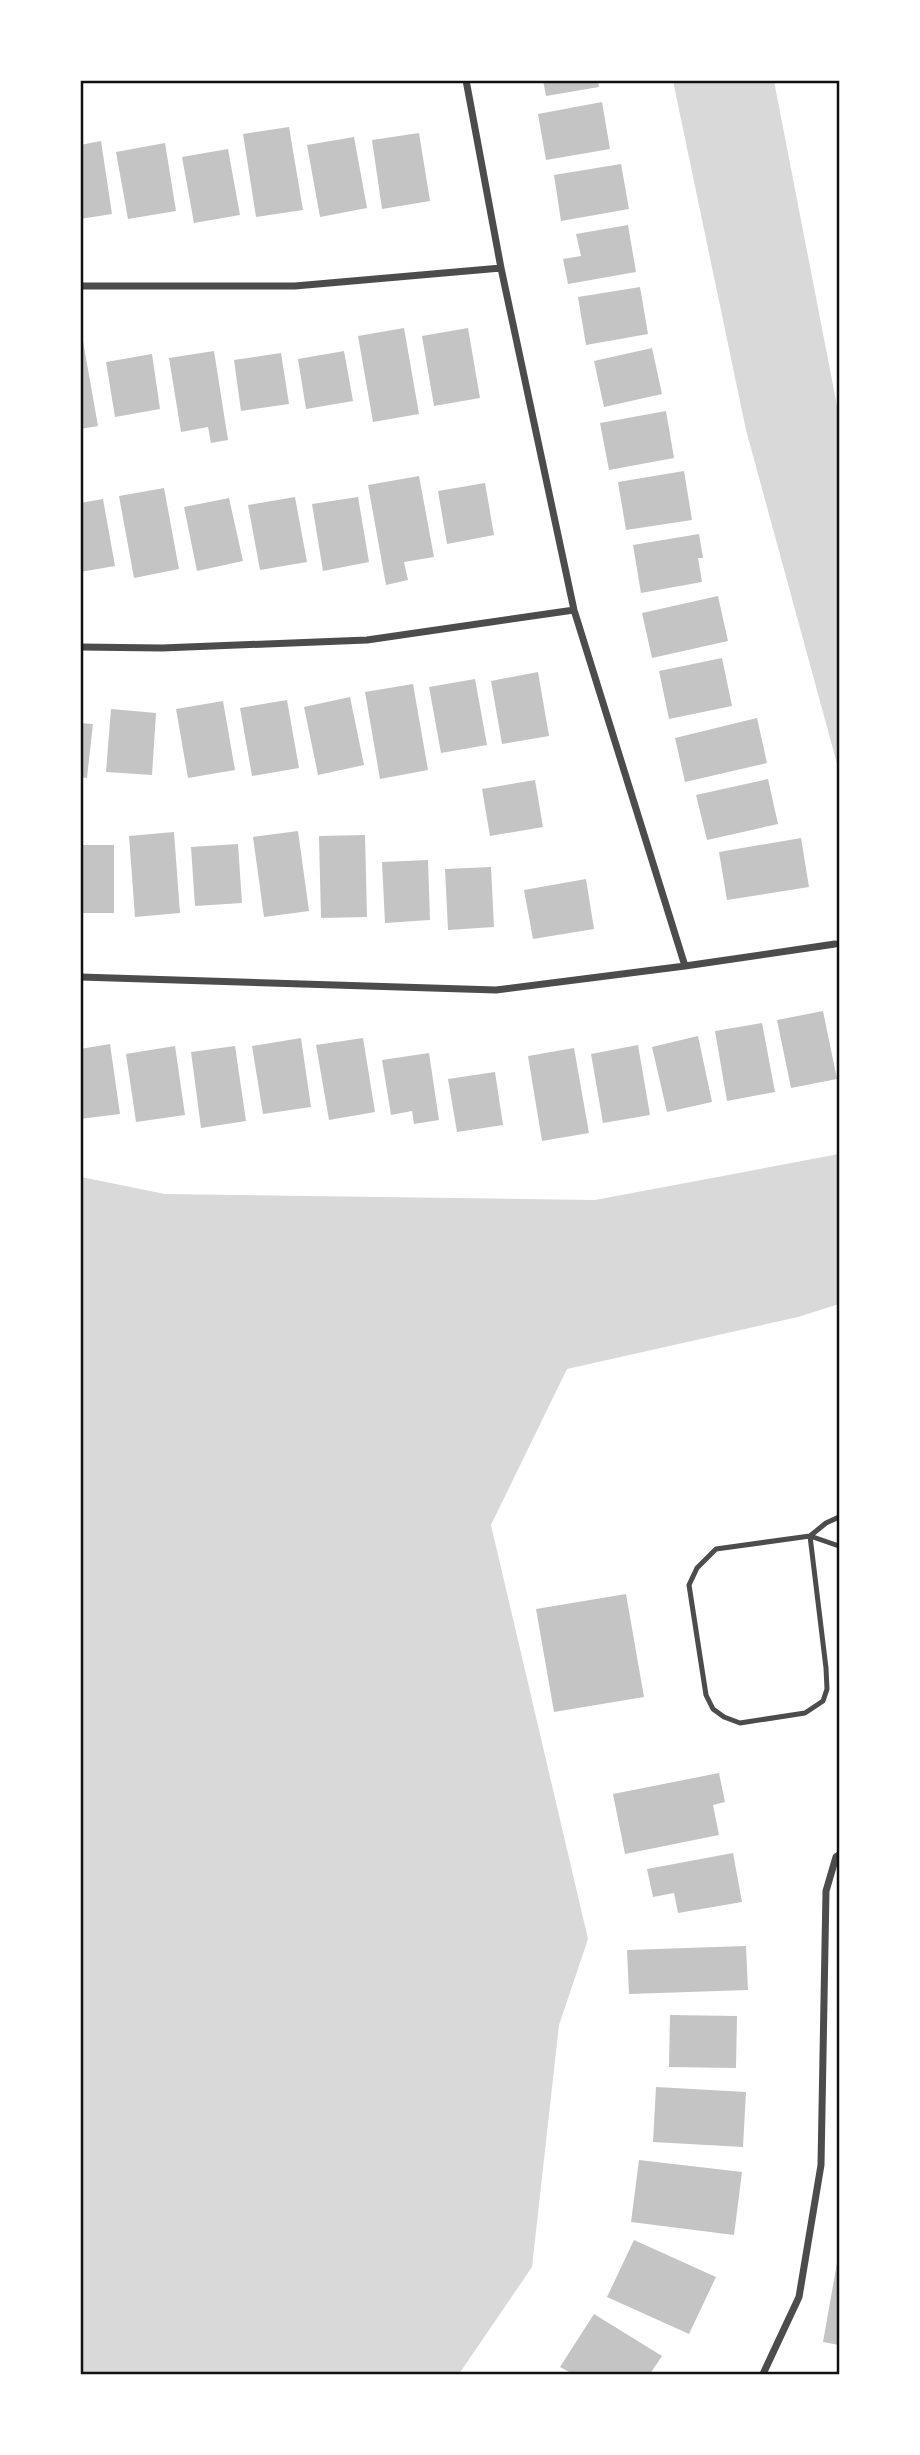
<svg xmlns="http://www.w3.org/2000/svg" width="920" height="2455" font-family="Merriweather,serif">
  <rect width="100%" height="100%" fill="#fff"/>
  <path fill="#d9d9d9" d="M673,81H774L839,416V771L746,430Z
    M839,1154V1304L798,1317L567,1369L491,1525L588,1939L559,2025L532,2267L459,2374H81V1177L165,1194L595,1200Z"/>
  <path fill="#c4c4c4" d="M543,80H598L599,87L546,96Z
    M602,102L610,149L546,160L538,114Z
    M289,127L303,210L256,217L243,134Z
    M419,133L430,201L382,209L372,140Z
    M354,137L367,208L320,217L307,145Z
    M101,141L112,214L80,219V145Z
    M165,143L176,211L128,219L116,152Z
    M228,149L240,215L194,223L182,157Z
    M621,164L629,209L561,221L554,175Z
    M628,225L636,272L568,284L563,259L581,256L576,234Z
    M640,287L648,334L586,345L578,297Z
    M404,328L419,414L373,422L358,336Z
    M468,328L480,398L434,406L422,336Z
    M80,341H83L98,426L80,429Z
    M652,348L662,394L604,407L594,361Z
    M214,351L228,440L211,443L208,427L181,432L169,358Z
    M344,351L353,401L306,409L298,359Z
    M281,353L289,404L241,411L234,360Z
    M152,354L160,409L115,417L106,362Z
    M666,411L674,458L609,470L600,423Z
    M684,471L692,520L626,530L618,482Z
    M419,476L434,557L404,562L408,580L386,585L368,485Z
    M485,483L494,535L447,544L438,491Z
    M164,488L179,569L134,578L119,496Z
    M295,497L307,562L260,570L248,505Z
    M358,497L369,562L323,571L312,504Z
    M229,498L243,561L197,571L184,507Z
    M103,499L115,566L80,572V503Z
    M699,534L703,558H698L702,582L641,593L633,545Z
    M718,596L728,641L652,658L642,613Z
    M722,658L732,706L669,719L659,671Z
    M538,672L549,736L502,744L491,681Z
    M475,679L487,745L441,753L429,687Z
    M413,684L428,770L380,779L365,692Z
    M350,697L364,765L318,775L304,707Z
    M287,700L299,768L252,776L240,708Z
    M223,701L235,770L188,778L176,709Z
    M111,709L156,713L152,775L106,772Z
    M757,718L767,763L685,782L675,738Z
    M80,723L93,724L87,778L80,777Z
    M768,779L778,824L707,840L696,795Z
    M535,780L543,827L490,836L482,789Z
    M298,831L309,911L264,917L253,837Z
    M174,832L180,913L135,917L129,836Z
    M365,835L367,917L321,918L319,836Z
    M801,838L809,887L727,900L719,852Z
    M238,844L242,903L195,906L191,847Z
    M80,845H114V913H80Z
    M428,860L430,920L385,923L382,862Z
    M491,867L494,927L448,930L445,869Z
    M586,879L594,929L533,939L524,890Z
    M823,1011L837,1079L791,1088L777,1020Z
    M762,1023L775,1092L727,1101L715,1031Z
    M698,1036L712,1102L667,1112L652,1047Z
    M301,1038L311,1107L263,1114L252,1046Z
    M363,1038L375,1112L329,1120L316,1045Z
    M110,1044L120,1114L80,1119V1049Z
    M638,1045L650,1115L603,1123L591,1054Z
    M175,1046L185,1115L136,1122L126,1054Z
    M235,1046L246,1121L201,1128L191,1052Z
    M574,1048L589,1133L542,1141L528,1056Z
    M429,1053L439,1120L414,1124L412,1111L391,1115L382,1060Z
    M495,1072L503,1125L457,1132L448,1079Z
    M626,1594L644,1697L554,1712L536,1609Z
    M719,1773L725,1802L713,1805L719,1835L625,1854L613,1794Z
    M733,1853L742,1902L678,1913L674,1893L653,1897L647,1869Z
    M746,1946L748,1990L629,1994L627,1950Z
    M670,2015L737,2016L736,2068L669,2067Z
    M656,2087L746,2092L743,2147L653,2142Z
    M639,2160L742,2172L734,2235L631,2222Z
    M634,2240L716,2277L689,2334L607,2297Z
    M837,2263H839V2345L823,2342Z
    M594,2314L662,2356L650,2374H573L560,2367Z"/>
  <g fill="none" stroke-linecap="round" stroke-linejoin="round">
    <path stroke="#4c4c4c" stroke-width="5" d="M810,1536L826,1668L827,1689L823,1701L805,1713L740,1723L724,1717L713,1709L706,1695L689,1585L697,1568L716,1549L810,1536L839,1546
      M810,1536L826,1523L839,1517"/>
    <path stroke="#4c4c4c" stroke-width="7" d="M466,80L501,268L574,610L685,966
      M80,286H295L501,268
      M80,647L162,648L367,640L574,610
      M80,977L496,990L685,966L835,944
      M763,2374L799,2297L821,2165L826,1891L836,1857L839,1855"/>
  </g>
  <rect width="920" height="2455" fill="none" stroke="#ffffff" stroke-width="164"/>
  <rect x="82" y="82" width="756" height="2291" fill="none" stroke="#111" stroke-width="2.5"/>
</svg>
